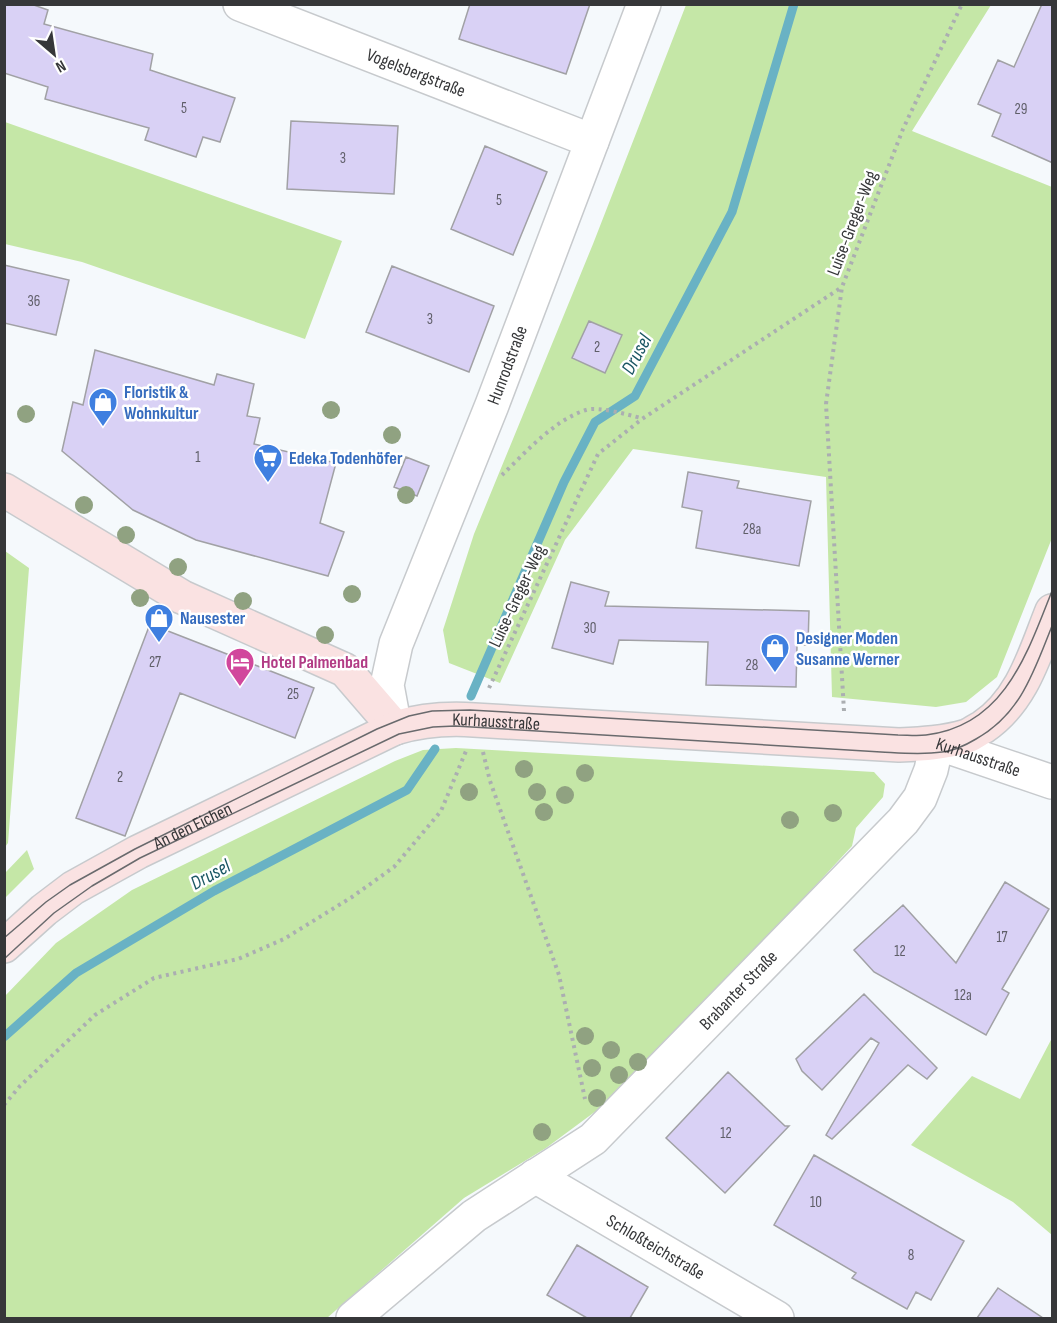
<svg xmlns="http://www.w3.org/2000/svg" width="1057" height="1323" font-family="'Sofia Sans Condensed',sans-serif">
  <rect width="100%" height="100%" fill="#f5f9fc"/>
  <path fill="#c5e7a7" d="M686,5H991L912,131L1052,187V538L997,677L966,702L936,707L832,697L826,477L633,449L565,540L500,683L449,663L443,630L474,534L593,244Z
    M5,122L342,241L305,339L82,262L5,244Z
    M5,551L29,568L8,843L5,847Z
    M456,748L874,772L885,784L883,797L856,828L852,846L781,923L596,1111L546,1148L464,1198L327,1318H5L4,997L56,943L132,890L395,761L423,750Z
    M27,850L34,869L5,898V873Z
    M1052,1038V1235L1013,1202L911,1145L972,1076L1020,1099Z"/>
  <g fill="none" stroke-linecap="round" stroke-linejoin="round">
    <path stroke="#69b2c4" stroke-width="9" d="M471,696L564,482L595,422L635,396L732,212L794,4
      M4,1037L76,973L214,891L407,790L435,749"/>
  </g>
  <path fill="#d9d1f5" stroke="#a1a1a5" stroke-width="1.5" d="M4,4H31L48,10L44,24L153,54L150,70L235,98L220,142L203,137L196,157L145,140L149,128L45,99L48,87L4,73Z
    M470,4H590L566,74L459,39Z
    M1042,4H1053V163L992,136L1001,114L978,104L998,60L1014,67Z
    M291,121L398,126L394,194L287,189Z
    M485,146L547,172L513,255L451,229Z
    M4,265L69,280L56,335L4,323Z
    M392,266L494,306L469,372L366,332Z
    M589,321L622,335L605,373L572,358Z
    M95,350L214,385L217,374L254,384L247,416L260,418L254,444L336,463L320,523L344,532L328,576L196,540L133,510L62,451L73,402L83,405Z
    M406,457L429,466L417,496L394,487Z
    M688,472L739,481L737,488L811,501L799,566L696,548L702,511L682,507Z
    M571,582L609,592L605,606L809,611L808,645H797L796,687L706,685L708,642L619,640L613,664L552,648Z
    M150,624L314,688L295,738L180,693L125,836L76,818Z
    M1005,882L1049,909L1002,989L1009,993L986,1035L874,972L854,950L903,905L956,963Z
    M864,994L937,1068L927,1079L908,1065L832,1139L826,1135L879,1043L871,1038L822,1090L802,1071L796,1059Z
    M728,1072L785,1126H789L725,1193L666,1138Z
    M814,1155L964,1241L931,1300L916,1292L907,1309L852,1278L856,1273L774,1225Z
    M577,1245L648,1287L630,1318H587L547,1295Z
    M998,1288L1043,1318H977Z"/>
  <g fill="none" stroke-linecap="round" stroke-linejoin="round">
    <g stroke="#c7cacd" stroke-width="36">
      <g id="street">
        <path id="s1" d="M240,4L592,141"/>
        <path id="s2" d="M395,728L387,685L396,644L492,405L644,4"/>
        <path id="s3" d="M535,1176L777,1318"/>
        <path id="s4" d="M353,1318L474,1216L593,1139L903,821L920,798L931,770L937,743L1052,782"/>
      </g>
    </g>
    <g stroke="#c7cacd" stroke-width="36">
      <g id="secondary">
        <path d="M4,490L182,597L345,670L395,728"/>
        <path id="s5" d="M4,946L44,910L73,888L138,852L395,728C422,720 446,718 474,720L899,745C922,744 944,743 967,736C972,734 977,730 983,727C1023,700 1035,653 1052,611"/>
      </g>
    </g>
    <path stroke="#abaeb1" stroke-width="4" stroke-dasharray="3 4.5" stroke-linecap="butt" d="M502,475C526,452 554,420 586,410C598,406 629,415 641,418
      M489,688L598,454L642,419L842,287
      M844,711L826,404L842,287L903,129L962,4
      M483,752L490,781L559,975L585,1099
      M4,1105L20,1086L95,1015L154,978L238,959L284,939L352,897L394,867L441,811L466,751"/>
    <use href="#street" stroke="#fff" stroke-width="33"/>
    <use href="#secondary" stroke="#fae2e2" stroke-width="33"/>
    <path stroke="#696a6d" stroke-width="1.5" d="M4,938L46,902L70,885L135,849L377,729L409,716L432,711L470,710L898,735C907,735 917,736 926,735C1004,726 1027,654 1052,591
      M4,959L54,913L92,886L140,858L399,734L433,727L455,726L881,752C901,753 922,755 942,752C954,751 966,745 976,739C1021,714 1034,671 1052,626"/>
  </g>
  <g fill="#90a281">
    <circle cx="331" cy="410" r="9"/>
    <circle cx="26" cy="414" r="9"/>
    <circle cx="392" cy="435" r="9"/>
    <circle cx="406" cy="495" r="9"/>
    <circle cx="84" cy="505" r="9"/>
    <circle cx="126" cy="535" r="9"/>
    <circle cx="178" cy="567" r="9"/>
    <circle cx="352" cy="594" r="9"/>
    <circle cx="140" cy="598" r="9"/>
    <circle cx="243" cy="601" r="9"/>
    <circle cx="325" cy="635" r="9"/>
    <circle cx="524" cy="769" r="9"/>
    <circle cx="585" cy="773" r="9"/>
    <circle cx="469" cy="792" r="9"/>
    <circle cx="537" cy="792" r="9"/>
    <circle cx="565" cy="795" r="9"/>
    <circle cx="544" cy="812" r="9"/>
    <circle cx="833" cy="813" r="9"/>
    <circle cx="790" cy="820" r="9"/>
    <circle cx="585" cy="1036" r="9"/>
    <circle cx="611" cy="1050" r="9"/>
    <circle cx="638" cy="1062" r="9"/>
    <circle cx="592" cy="1068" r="9"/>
    <circle cx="619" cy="1075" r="9"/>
    <circle cx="597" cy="1098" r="9"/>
    <circle cx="542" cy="1132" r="9"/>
  </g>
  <defs>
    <g id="shop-pin" transform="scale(1.5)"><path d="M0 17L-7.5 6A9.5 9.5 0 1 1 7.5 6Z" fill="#3f7fe0" stroke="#fff"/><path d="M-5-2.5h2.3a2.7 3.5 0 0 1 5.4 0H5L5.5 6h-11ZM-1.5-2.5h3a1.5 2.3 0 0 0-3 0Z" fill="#fff"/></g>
    <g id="supermarket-pin" transform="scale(1.5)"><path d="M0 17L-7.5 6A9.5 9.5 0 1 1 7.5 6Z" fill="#3f7fe0" stroke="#fff"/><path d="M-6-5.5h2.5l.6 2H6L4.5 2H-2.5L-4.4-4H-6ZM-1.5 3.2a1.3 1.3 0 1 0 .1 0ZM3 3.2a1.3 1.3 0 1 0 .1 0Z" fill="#fff"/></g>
    <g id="hotel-pin" transform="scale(1.5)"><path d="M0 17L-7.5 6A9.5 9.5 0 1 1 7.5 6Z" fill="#d1479c" stroke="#fff"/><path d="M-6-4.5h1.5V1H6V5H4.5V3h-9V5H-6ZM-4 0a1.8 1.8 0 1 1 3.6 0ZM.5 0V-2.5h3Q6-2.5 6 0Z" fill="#fff"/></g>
  </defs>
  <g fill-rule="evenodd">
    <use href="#shop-pin" x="103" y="402"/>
    <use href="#supermarket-pin" x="268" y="458"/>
    <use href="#shop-pin" x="159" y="618"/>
    <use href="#shop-pin" x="775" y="648"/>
    <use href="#hotel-pin" x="240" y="662"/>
  </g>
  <g text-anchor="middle" stroke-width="5" stroke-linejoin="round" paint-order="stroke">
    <g font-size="15" fill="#5f5e68">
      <text x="184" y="113">5</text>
      <text x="1021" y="114">29</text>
      <text x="343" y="163">3</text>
      <text x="499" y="205">5</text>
      <text x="34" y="306">36</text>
      <text x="430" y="324">3</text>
      <text x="597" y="352">2</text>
      <text x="198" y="462">1</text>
      <text x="752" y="534">28a</text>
      <text x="590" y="633">30</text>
      <text x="155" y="667">27</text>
      <text x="752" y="670">28</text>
      <text x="293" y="699">25</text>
      <text x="120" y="782">2</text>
      <text x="1002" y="942">17</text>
      <text x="900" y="956">12</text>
      <text x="963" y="1000">12a</text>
      <text x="726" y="1138">12</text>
      <text x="816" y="1207">10</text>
      <text x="911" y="1260">8</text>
    </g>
    <g font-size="18" fill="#363739" stroke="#fff">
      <text dy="6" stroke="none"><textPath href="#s1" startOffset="189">Vogelsbergstraße</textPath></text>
      <text transform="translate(852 223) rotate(-69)" y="6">Luise-Greger-Weg</text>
      <text dy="6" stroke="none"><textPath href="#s2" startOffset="386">Hunrodstraße</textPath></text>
      <text transform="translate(517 596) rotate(-65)" y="6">Luise-Greger-Weg</text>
      <text dy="6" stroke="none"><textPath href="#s5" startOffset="552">Kurhausstraße</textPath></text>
      <text dy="6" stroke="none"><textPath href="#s4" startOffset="874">Kurhausstraße</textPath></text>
      <text dy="6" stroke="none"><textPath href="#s5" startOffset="225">An den Eichen</textPath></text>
      <text dy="6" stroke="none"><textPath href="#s4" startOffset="508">Brabanter Straße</textPath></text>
      <text dy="6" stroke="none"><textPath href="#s3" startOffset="140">Schloßteichstraße</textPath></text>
    </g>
    <g font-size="18" font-weight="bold" fill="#366cbe" stroke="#fff" text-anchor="start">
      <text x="124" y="398">Floristik &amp;<tspan x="124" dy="21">Wohnkultur</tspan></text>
      <text x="289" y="464">Edeka Todenhöfer</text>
      <text x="180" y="624">Nausester</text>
      <text x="796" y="644">Designer Moden<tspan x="796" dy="21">Susanne Werner</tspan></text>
    </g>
    <g font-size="18" font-weight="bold" fill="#b23c85" stroke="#fff" text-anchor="start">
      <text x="261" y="668">Hotel Palmenbad</text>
    </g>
    <g font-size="20" font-style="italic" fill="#1b5764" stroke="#fff">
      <text transform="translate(636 354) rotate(-62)" y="7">Drusel</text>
      <text transform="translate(210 874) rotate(-29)" y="7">Drusel</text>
    </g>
  </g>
  <rect width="1057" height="1323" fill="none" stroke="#363739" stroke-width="12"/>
  <g transform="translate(54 54) rotate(151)" stroke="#ffffff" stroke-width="4.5" paint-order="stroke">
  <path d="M0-4.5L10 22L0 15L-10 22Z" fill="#363739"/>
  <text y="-9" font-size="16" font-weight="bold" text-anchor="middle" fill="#363739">N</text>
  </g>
</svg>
